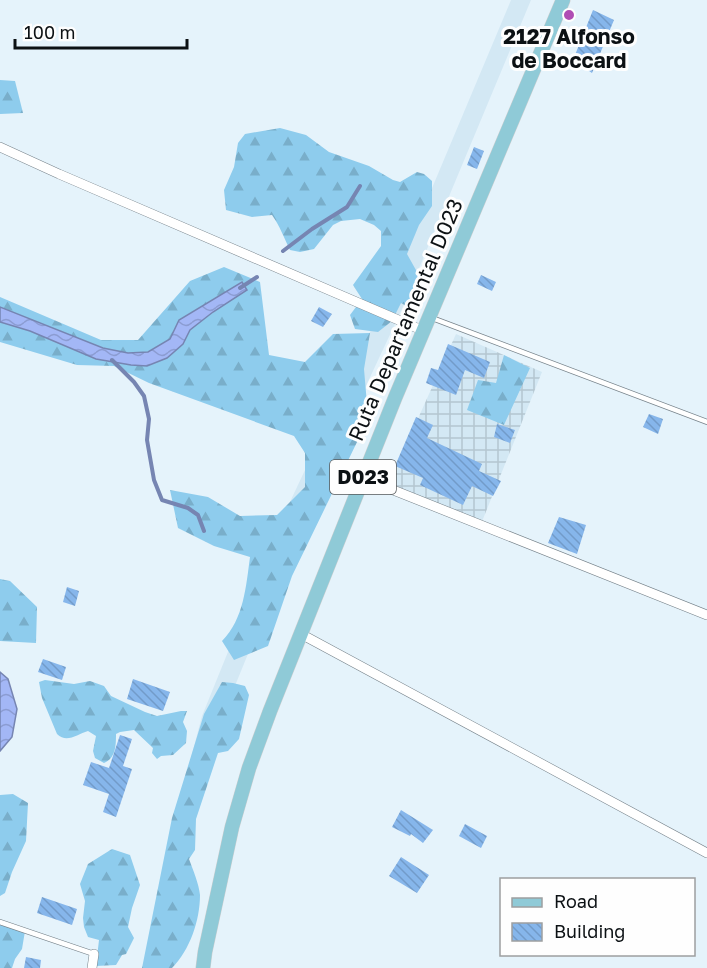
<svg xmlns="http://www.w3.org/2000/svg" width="707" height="968" font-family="'Golos Text',sans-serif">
  <defs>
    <pattern id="industrial-grid" width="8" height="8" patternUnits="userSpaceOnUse" patternTransform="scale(1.5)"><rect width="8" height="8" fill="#d3e8f4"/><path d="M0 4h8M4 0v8" fill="none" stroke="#b4c6d0"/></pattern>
    <pattern id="forest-firs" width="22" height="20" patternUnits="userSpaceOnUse" patternTransform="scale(1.5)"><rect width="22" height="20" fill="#8ecced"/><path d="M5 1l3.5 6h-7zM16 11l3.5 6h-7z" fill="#79aeca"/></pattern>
    <pattern id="water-waves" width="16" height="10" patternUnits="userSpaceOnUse" patternTransform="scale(1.5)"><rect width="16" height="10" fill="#a3b7f6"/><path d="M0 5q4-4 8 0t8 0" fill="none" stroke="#8b9cd2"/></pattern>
    <pattern id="building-back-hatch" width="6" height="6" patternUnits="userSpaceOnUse" patternTransform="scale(1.5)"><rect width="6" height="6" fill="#86b6eb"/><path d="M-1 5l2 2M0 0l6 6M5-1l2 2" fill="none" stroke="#729bc9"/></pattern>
  </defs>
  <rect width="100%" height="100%" fill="#e5f3fb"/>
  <path fill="#d3e8f4" d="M511,0H531L402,309L298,531L219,725L153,968L172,830L202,716L281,521L385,300Z"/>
  <path fill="url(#industrial-grid)" d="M456,334L542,372L481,524L389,483Z"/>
  <path fill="url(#forest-firs)" d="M0,80L15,81L23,113L0,114Z
    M280,128L306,135L329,152L369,166L393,180L400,182L417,172L424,174L432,181V206L419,225L407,254L426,288L421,303L415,311L401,303L392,321L378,332L355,329L350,315L362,299L353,285L381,246V231L374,225L360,219L341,221L333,225L314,249L300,252L290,250C284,238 280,226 272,215L252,217L226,210L224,190L234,167L238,143L245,134Z
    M224,267L260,282L269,355L305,362L333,334L370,333L364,369L367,404L358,440L292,576L268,646L234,660L222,641C244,619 246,586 250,557L214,546L178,528L170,490L208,497L240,516L277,515L305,487V453L294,436L149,383L114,366L77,365L0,342V297L101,340H138L190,281Z
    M504,355L530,368L504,425L467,410L478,380L496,383Z
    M0,579L10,581L37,607L36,643L0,641Z
    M45,680L74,684L90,681L104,686L111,696L145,712L157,716L181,711H187L183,722L187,731L186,743L173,755L161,756L157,759L152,753L153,748L134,730L120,732L116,734C116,745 116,758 104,763L95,758L93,751L96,736L88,731C77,734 67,744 57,734L42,698L39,682Z
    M222,682L233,683L245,686L249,695L239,739L228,751L218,753L196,819L195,850L189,859C193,870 199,884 200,895C200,920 190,950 172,968H142L172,818L204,714Z
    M13,794L28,803L26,841L12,872L5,893L0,896V795Z
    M112,849L130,855L140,885L132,908L128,927L134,938L126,954L122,955L116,965L96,966L99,940L88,937L84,927L83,918L85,901L80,884L88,864Z
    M0,925L25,931L22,949L15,959L12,968H0Z"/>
  <path fill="url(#water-waves)" stroke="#7685b2" stroke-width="1.5" d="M242,282L247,290L213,312L190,330L183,344L167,358L147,366L131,365L96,359L30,331L0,322V307L103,348L128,353L148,352L170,339L179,320Z
    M0,672L8,679L17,709L12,737L0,751Z"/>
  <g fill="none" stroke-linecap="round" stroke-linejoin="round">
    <path stroke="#7685b2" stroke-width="4" d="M283,251L312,229L347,207L360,186
      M240,288L257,277
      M112,360L134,382L144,396L149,419L147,440L154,480L162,500L188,508L198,515L204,531"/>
  </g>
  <path fill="url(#building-back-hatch)" d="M593,10L614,20L592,73L573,60Z
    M474,147L484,151L477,169L467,165Z
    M418,273L429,277L426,286L415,282Z
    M481,275L496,282L492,291L477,284Z
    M319,307L332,314L323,327L311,321Z
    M448,344L490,362L484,378L465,370L456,395L426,383L431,368L438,370Z
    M649,414L663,419L658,434L643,427Z
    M416,417L433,425L427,438L482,464L479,471L501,481L493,496L472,486L463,505L420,485L423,478L395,466Z
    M497,424L515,430L510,443L494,437Z
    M559,517L586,525L577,554L548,543Z
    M67,587L79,591L75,606L63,602Z
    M43,659L66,667L62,680L38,672Z
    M133,679L170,692L163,711L127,699Z
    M120,735L132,739L123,766L132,769L116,817L103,812L109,794L83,785L91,762L109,768Z
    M401,810L433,830L423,843L411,834L410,836L392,827Z
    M465,824L487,836L481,848L459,836Z
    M401,857L429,875L417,893L389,876Z
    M42,897L77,909L72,925L37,913Z
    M26,957L41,960L40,968H24Z"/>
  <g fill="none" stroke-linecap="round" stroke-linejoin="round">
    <g stroke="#76828a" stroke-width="6">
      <path id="lane" d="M432,318L707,422
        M0,922L94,954"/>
    </g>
    <g stroke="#76828a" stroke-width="10">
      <path id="street" d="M0,147L59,174L424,331
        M363,478L707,615
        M301,634L707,853
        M92,968L94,954"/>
    </g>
    <g stroke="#cecfd0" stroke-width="15">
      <path id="primary" d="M203,968L205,952L232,827L249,768L270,711L395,398L563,0"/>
    </g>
    <use href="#lane" stroke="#fff" stroke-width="4.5"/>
    <use href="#street" stroke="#fff" stroke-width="9"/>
    <use href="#primary" stroke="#8fcad7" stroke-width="14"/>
  </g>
  <circle fill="#b04db4" stroke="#fefefe" stroke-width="2" cx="569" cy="15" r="6"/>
  <g text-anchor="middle" stroke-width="6" stroke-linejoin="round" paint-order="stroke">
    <rect fill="#fefefe" stroke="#55585a" stroke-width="1.5" x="330" y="460" width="66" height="34" rx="4.5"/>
    <g font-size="20" font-weight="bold" fill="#0c1114">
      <text x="363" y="484">D023</text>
    </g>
    <g font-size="21" font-weight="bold" fill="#0c1114" stroke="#fefefe">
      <text x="569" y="44">2127 Alfonso<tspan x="569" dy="24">de Boccard</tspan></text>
    </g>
    <g font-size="21" fill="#0c1114" stroke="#fefefe">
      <text transform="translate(406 320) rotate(-67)" y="7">Ruta Departamental D023</text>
    </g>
  </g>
  <rect x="500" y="878" width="195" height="78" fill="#fefefe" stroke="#9d9fa0" stroke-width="1.5"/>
  <rect x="512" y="898" width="30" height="9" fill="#8fcad7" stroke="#9d9fa0" stroke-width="1.5"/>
  <text x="554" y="908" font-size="18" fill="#0c1114">Road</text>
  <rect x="512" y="923" width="30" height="18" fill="url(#building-back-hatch)" stroke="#9d9fa0" stroke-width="1.5"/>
  <text x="554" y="938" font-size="18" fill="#0c1114">Building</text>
  <path d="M15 39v9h172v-9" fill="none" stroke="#0c1114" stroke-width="3"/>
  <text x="24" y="39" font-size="18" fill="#0c1114" stroke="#fefefe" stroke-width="4.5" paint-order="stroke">100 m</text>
</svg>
